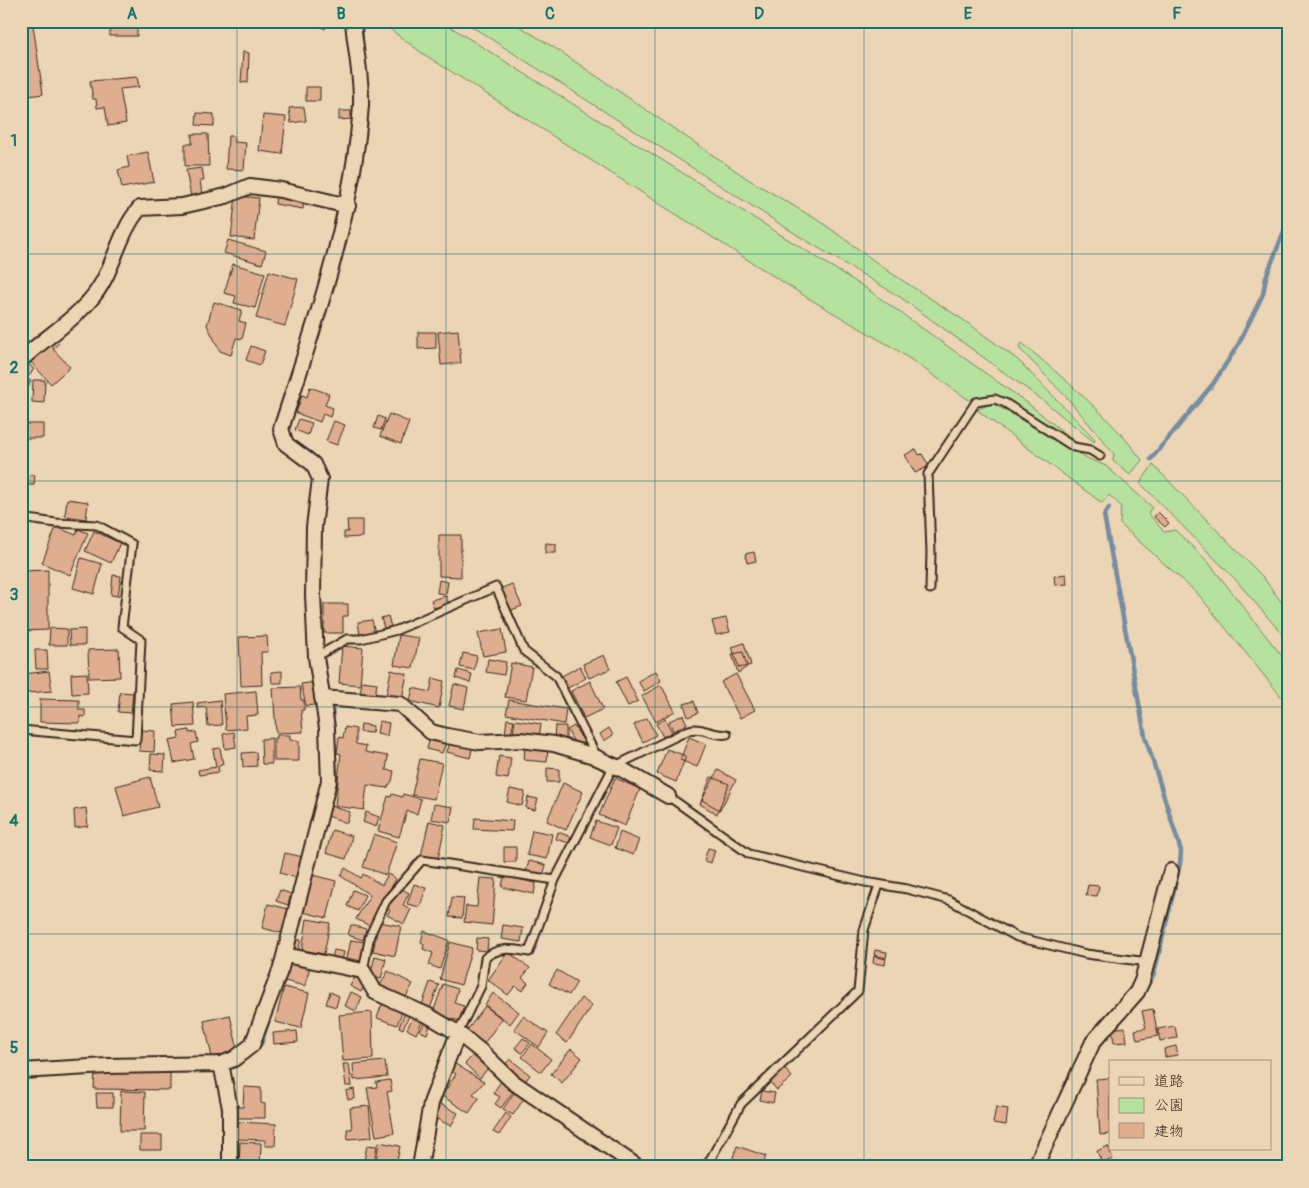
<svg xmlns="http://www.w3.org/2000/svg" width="1309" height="1188" font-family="Pangolin,'Klee One',sans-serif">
  <rect width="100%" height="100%" fill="#ebd5b4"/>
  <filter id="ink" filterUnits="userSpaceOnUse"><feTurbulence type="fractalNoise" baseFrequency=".02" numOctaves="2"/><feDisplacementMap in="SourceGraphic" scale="10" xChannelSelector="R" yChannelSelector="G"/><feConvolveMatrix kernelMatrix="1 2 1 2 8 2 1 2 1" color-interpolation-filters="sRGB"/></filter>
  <g filter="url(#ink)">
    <path fill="#b6e29f" stroke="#78865e" d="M379,21H441L867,289L1026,402L1073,440L1071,443L999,397L987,396L969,400L897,350L808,298L422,53Z
      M463,21H511L558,50L748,179L821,222L891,273L965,321L1018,360L1095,439L1094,442L1045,402L900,297L802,238Z
      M1022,343C1064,379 1109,415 1142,460L1130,475L1113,461L1114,454L1070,401L1019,348Z
      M992,403L1089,459L1106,466L1152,507L1148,513L1164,532L1175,530L1209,563L1288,664V705L1198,594L1120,524L1121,506L1109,495L1102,503L977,410Z
      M1153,465L1262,576L1288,611V641L1235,579L1140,483Z"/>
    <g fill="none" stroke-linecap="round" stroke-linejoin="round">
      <path stroke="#758ca1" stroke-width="4.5" d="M361,21L362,47
        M300,446L312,454
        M1151,459L1213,384L1238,345L1263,294L1266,277L1288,221
        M1109,508L1104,515L1145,736L1181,851L1180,864L1154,974L1140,999
        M332,706L336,774L335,780
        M256,1048L261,1044L268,1022"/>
    </g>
    <path fill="#dfae90" stroke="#3b2a1e" d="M21,21H31V25H33L43,94L21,97Z
      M110,21H137V36H110Z
      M311,21H329L325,29Z
      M243,52L249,53L248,83L241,82Z
      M137,77L139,87L120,89L126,123L108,126L105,107L97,108L96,99H93L90,81Z
      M306,87H320V101H306Z
      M304,107L306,121L291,123L289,108Z
      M339,111H351V119L339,120Z
      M197,113L214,114V126L196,125Z
      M263,115L286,117L282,154L259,151Z
      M192,134H208L209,166H185V144H192Z
      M228,136H234V142L246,143L244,170L226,169Z
      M148,152L154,182L122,188L118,170L129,167L127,156Z
      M202,168L204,180H200L202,196L191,197L186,170Z
      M276,195L304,199L303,209L275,204Z
      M236,196L259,198L254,240L231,237Z
      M228,240L266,251L262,264L224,253Z
      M233,264L265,273L255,308L234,303L236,296L224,293Z
      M269,271L298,279L285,326L256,318Z
      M214,302L242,310L239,321L246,323L242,339L236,338L231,355L220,351L207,325Z
      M458,330L461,363L441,365L438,332Z
      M418,332H436V348L418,349Z
      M53,337L59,343L53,349L70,367L51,384L29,360Z
      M251,346L265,351L260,365L246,360Z
      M25,361L34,369L29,376L21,369Z
      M21,376L31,381L26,392L24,390L21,395Z
      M33,380H45L44,403L32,402Z
      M310,387L329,394L325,405L333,408L330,417L323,414L320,422L296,413L302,395L307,397Z
      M389,414L409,422L401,444L380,436Z
      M378,416L385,419L381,430L374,428Z
      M299,419L312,423L308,435L295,430Z
      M334,421L345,425L337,445L326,441Z
      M21,424H43V438H22Z
      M916,449L919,455L922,454L929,466L915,473L905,455Z
      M21,474L35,475L34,485H24L23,506H21Z
      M67,499L88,502L86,519L65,516Z
      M1158,512L1169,523L1165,527L1154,517Z
      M347,520H362V537L344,538V532H348Z
      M56,527L76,535L78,529L88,533L70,575L42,563Z
      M94,531L120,543L111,563L85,551Z
      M439,535H461V577L439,576Z
      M546,543L556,544V553H545Z
      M754,552L756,561L747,563L745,554Z
      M81,558L102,564L94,594L73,588Z
      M48,570V630L22,631L21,571Z
      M1066,574L1067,584L1055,585L1054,576Z
      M113,575L121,576L118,596L111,595Z
      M439,580L448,582L446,594L437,593Z
      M512,584L522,606L509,611L500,589Z
      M446,596L449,604L434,608L431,600Z
      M324,604H348V616H343V633H324Z
      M388,616L391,627L384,628L381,618Z
      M726,618L730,632L716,635L712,621Z
      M372,620L375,633L360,635L358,622Z
      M50,628L67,629V645H49Z
      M85,629V645H70L69,630Z
      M502,629L506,652L483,656L478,633Z
      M399,635L419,638L413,668L394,665Z
      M267,636L268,652H261L262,685L241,686L239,637Z
      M744,643L751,665L739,668L732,647Z
      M342,646L363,648L360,685L339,683Z
      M119,649L120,677L89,678L88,650Z
      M35,650H47L48,669H36Z
      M743,652L747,667L738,673L732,654Z
      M463,653L477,656L474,670L460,667Z
      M604,655L610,669L589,678L583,664Z
      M488,659L506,662L504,675L486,672Z
      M511,663L532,667L526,700L505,697Z
      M580,666L586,678L566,689L560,677Z
      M391,670L407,674L402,699L386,696Z
      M458,670L472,674L470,683L456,678Z
      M49,671L52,691L26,693L24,674Z
      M282,671V683H272L271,672Z
      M656,671L661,681L644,691L638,681Z
      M87,673L88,693L72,694L71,674Z
      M736,674L755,710L740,718L721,682Z
      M626,677L638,701L628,706L616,682Z
      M433,678L444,681L439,708L410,701L413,688L430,692Z
      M362,681L377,683L375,696L360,694Z
      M590,681L603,709L584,718L571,691Z
      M317,682L322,704L306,706L301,684Z
      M454,684L468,688L464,709L449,706Z
      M661,685L675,711L656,722L642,696Z
      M300,687L301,700H304V710H301L303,732L276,733L273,688Z
      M256,691L258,715L246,716L247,728L226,730L223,694Z
      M120,692L133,693L131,713L118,712Z
      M40,699L79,700V710H85V717L80,716V723L40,722Z
      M220,700L222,725L208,726L206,707L198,708L197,703Z
      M509,700L566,709L564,724L506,714Z
      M694,701L698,713L688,717L684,704Z
      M193,702L195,726L175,727L173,704Z
      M683,715L687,724L673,731L669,721Z
      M647,718L656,735L643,742L634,725Z
      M507,719L514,720L511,735L505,734Z
      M665,719L672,732L663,737L656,724Z
      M515,720L541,724L539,737L513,734Z
      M379,721L389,723L387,736L377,734Z
      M361,724L373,726L372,733L360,732Z
      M555,726H566V739L554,738Z
      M574,726L584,742L576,746L567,730Z
      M345,727L356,729V744L366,746L365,752L388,756L386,770L394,771L392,781L387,788L367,785L364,810L335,806L341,754L337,753L339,737L343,738Z
      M609,728L613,735L604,741L600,734Z
      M141,730L155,731L154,752L139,751Z
      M189,730V733L196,732L198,742L191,744L194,759L174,763L169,740L179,738L178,732Z
      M234,732L236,747L225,749L223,734Z
      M277,735H290V740L299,741V761H274V738H277Z
      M689,737L706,744L697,767L680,760Z
      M272,738V764H262L261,739Z
      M430,738L446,742L442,753L427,749Z
      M451,739L473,745L470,758L447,752Z
      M525,745L548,747L547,762L524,760Z
      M220,748L223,764L218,767L219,772L199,775L198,770L216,767L213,749Z
      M667,749L686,756L676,782L657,774Z
      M256,752L257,766L243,767L242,753Z
      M151,754L165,755L164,771L150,770Z
      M499,756L511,758L508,779L496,777Z
      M420,759L442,763L434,799L412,795Z
      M547,768L559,769V782H547Z
      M718,770L736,780L720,810L702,800Z
      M150,777L158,807L124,816L116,786Z
      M711,777L729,784L717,814L700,804Z
      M615,778L640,789L625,826L599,815Z
      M563,783L583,792L566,830L547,821Z
      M510,789L525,792L522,806L507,802Z
      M392,794L402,797L403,794L421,799L417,814L407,811L399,837L378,831L388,796L391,797Z
      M528,797L538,799L535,810L526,808Z
      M434,804L453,807L450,822L431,819Z
      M331,806L350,812L347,823L328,816Z
      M86,808L88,826L75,828L74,810Z
      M366,812L379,817L376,827L363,822Z
      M475,818L513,821L512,831L474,829Z
      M429,821L445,825L438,859L421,856Z
      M596,821L617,828L611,845L590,837Z
      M332,830L352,836L346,859L326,853Z
      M532,830L552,834L547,859L527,855Z
      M558,832L571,837L569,843L556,839Z
      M620,832L639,840L633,855L615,848Z
      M374,834L397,842L386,875L363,867Z
      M504,847H516V862H504Z
      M708,848L715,850L711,863L704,861Z
      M285,853L303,857L297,878L280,873Z
      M529,861L546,865L543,876L526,872Z
      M345,868L361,878L363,874L382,885L388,874L396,879L370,926L356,919L370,895L341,876Z
      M312,875L336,881L327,918L303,912Z
      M504,876L536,883L534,894L502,887Z
      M480,878L496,879L492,925L464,922L466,906L477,907Z
      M414,884L426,888L420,907L407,904Z
      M1088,885L1099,886L1097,896L1086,895Z
      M400,888L409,893L403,905L411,909L404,924L387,915L390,910L387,908Z
      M280,890L291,894L288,905L276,901Z
      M353,890L365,895L358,911L347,906Z
      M452,897L464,898L462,918L449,917Z
      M268,904L289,909L282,933L262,928Z
      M307,919L330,923L324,954L302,950Z
      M379,922L401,926L395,956L373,951Z
      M351,925L366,929L363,940L348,935Z
      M503,925L523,928L521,942L501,939Z
      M424,931L449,940L440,969L429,965L433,953L423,949L424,944L421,942Z
      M477,938L488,939L487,951L476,950Z
      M294,939L301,940L298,952L291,950Z
      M351,940L365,942L361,961L347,958Z
      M450,942L472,948L461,985L440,979Z
      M334,950L344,952L342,961L332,958Z
      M875,950L887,952L886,958L874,955Z
      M508,952L530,968L522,978L528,983L522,991L515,986L508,995L488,980Z
      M375,956L386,959L381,979L370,976Z
      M874,956L886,959L885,965L873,963Z
      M290,961L310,966L305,986L285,981Z
      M557,970L577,982L569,995L549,984Z
      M388,971L413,984L404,1000L379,987Z
      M356,975L367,981L361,992L350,986Z
      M430,982L439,985L429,1011L421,1008Z
      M443,984L458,989L454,1003L464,1006L459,1021L433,1013Z
      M284,987L309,993L301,1028L275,1022Z
      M330,992L339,996L336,1007L326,1004Z
      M351,992L362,997L356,1011L345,1006Z
      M493,993L519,1012L510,1024L485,1005Z
      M581,998L592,1006L567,1043L556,1035Z
      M383,1001L403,1009L397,1025L377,1018Z
      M485,1006L502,1019L482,1046L465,1033Z
      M1153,1009L1158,1036L1137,1040L1135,1030L1146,1028L1142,1011Z
      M372,1012L373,1059L343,1061L339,1015Z
      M405,1012L409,1016L403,1029L399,1027Z
      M230,1015L238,1051L212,1057L204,1021Z
      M414,1015L423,1020L416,1034L407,1029Z
      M523,1016L548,1033L539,1047L514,1029Z
      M425,1021L431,1023L427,1034L420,1031Z
      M1175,1026L1177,1038L1160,1041L1158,1029Z
      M1125,1027L1127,1042L1114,1043L1112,1029Z
      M297,1031L298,1042L274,1044L273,1033Z
      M523,1038L530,1043L522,1053L515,1048Z
      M532,1044L551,1059L541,1072L522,1057Z
      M1176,1046L1178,1055L1165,1057L1164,1049Z
      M571,1049L582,1058L562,1083L551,1074Z
      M473,1055L488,1068L480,1078L465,1064Z
      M510,1059L530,1075L522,1085L502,1069Z
      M385,1061L387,1077L354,1080L353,1064Z
      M454,1063L484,1082L473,1094L479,1098L469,1113L442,1096L456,1074L450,1070Z
      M343,1064H349L352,1086H346Z
      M784,1068L792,1077L777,1090L769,1081Z
      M95,1070L170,1071V1090L94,1089Z
      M1110,1078V1134L1100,1135L1096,1079Z
      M390,1080L392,1091L387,1092L394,1133L376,1136L367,1088L377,1087L376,1082Z
      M502,1080L515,1089L501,1108L495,1104L500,1097L493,1093Z
      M244,1087L261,1088V1103L265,1104V1118H236L237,1107H243Z
      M354,1089L355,1098L348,1100L346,1091Z
      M516,1090L525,1097L513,1115L503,1109Z
      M121,1091L145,1092L144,1131H120Z
      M762,1091L775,1093L773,1103L760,1100Z
      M96,1093H113V1107H97Z
      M438,1103L458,1113L451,1126L431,1116Z
      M369,1106L372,1137L348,1139L347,1129H352L350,1108Z
      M996,1107L1008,1109L1006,1125L993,1123Z
      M506,1113L511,1117L499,1135L493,1132Z
      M238,1122L276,1124L275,1146H265V1140L237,1139Z
      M140,1135H162V1150H140Z
      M240,1142L261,1143L260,1167H239Z
      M379,1142L400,1146L397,1161H400L399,1167H375Z
      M367,1145L377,1146L373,1167H363Z
      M737,1146L766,1156L762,1167H718L720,1159L731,1163Z
      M1108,1146L1113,1159L1102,1163L1097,1151Z"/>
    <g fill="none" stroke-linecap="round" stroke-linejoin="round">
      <g stroke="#3b2a1e" stroke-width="11">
        <path id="service" d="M21,518L56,523L97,525L132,544L122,627L141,640L136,740L21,730
          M930,589L931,552L928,474L976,402L995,399L1005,403L1074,447L1090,450L1100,456
          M316,657L347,639H361L397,630L496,587L524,651L556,676L596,755
          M668,796L749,854L865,882L907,889L949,900L1017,937L1086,954L1148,962
          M363,971L370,935L386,901L422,860L555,880
          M458,1033L481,986L485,958C499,946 512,949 529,952L555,880L613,767L689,730C703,726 714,737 727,734
          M706,1167L741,1104L858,991L864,930L879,885"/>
      </g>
      <g stroke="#3b2a1e" stroke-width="18">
        <path id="minor" d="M21,360C43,339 72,322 91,299C114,273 117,234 140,208L182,206L226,196L250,186L281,190L348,206
          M322,698L400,704L431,732L447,736L480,742L520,740L554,744L591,755L623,770L668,796
          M285,955L363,971L375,992L429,1016L458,1033L483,1053L513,1082L638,1167
          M221,1064L230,1108V1167
          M21,1071L107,1066L221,1064L234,1059L252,1045L281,968L329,781L327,728L316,657L313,595L314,527L320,479L313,464L286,444L281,429C315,323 353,217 361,105C362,78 355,48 353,21
          M420,1167L431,1103L458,1033
          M1035,1167L1093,1042L1137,992L1142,981L1171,871"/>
      </g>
      <use href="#service" stroke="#ebd5b4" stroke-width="7"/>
      <use href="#minor" stroke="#ebd5b4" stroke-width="14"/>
    </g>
  </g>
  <path fill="none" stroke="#0f766e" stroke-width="1" stroke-opacity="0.55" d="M237,21V1167M446,21V1167M655,21V1167M864,21V1167M1072,21V1167M21,254H1288M21,481H1288M21,707H1288M21,934H1288"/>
  <rect width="1309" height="1188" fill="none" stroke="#ebd5b4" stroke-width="55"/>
  <rect x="1109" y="1060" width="162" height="90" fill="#ebd5b4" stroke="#a59178"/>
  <rect x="1119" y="1077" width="25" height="8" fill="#ebd5b4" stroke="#a59178"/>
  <text x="1154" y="1086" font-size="15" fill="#3b2a1e">道路</text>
  <rect x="1119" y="1098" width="25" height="15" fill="#b6e29f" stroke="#a59178"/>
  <text x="1154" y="1110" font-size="15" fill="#3b2a1e">公園</text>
  <rect x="1119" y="1123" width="25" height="15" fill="#dfae90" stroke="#a59178"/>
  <text x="1154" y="1136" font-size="15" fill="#3b2a1e">建物</text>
  <rect x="28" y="28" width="1254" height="1132" fill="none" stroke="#0f766e" stroke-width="2"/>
  <g font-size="16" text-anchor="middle" font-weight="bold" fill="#0f766e">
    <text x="132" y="19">A</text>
    <text x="341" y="19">B</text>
    <text x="550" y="19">C</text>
    <text x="759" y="19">D</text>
    <text x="968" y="19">E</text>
    <text x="1177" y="19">F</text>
    <text x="14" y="146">1</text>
    <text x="14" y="373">2</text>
    <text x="14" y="600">3</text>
    <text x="14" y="826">4</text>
    <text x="14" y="1053">5</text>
  </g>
</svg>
